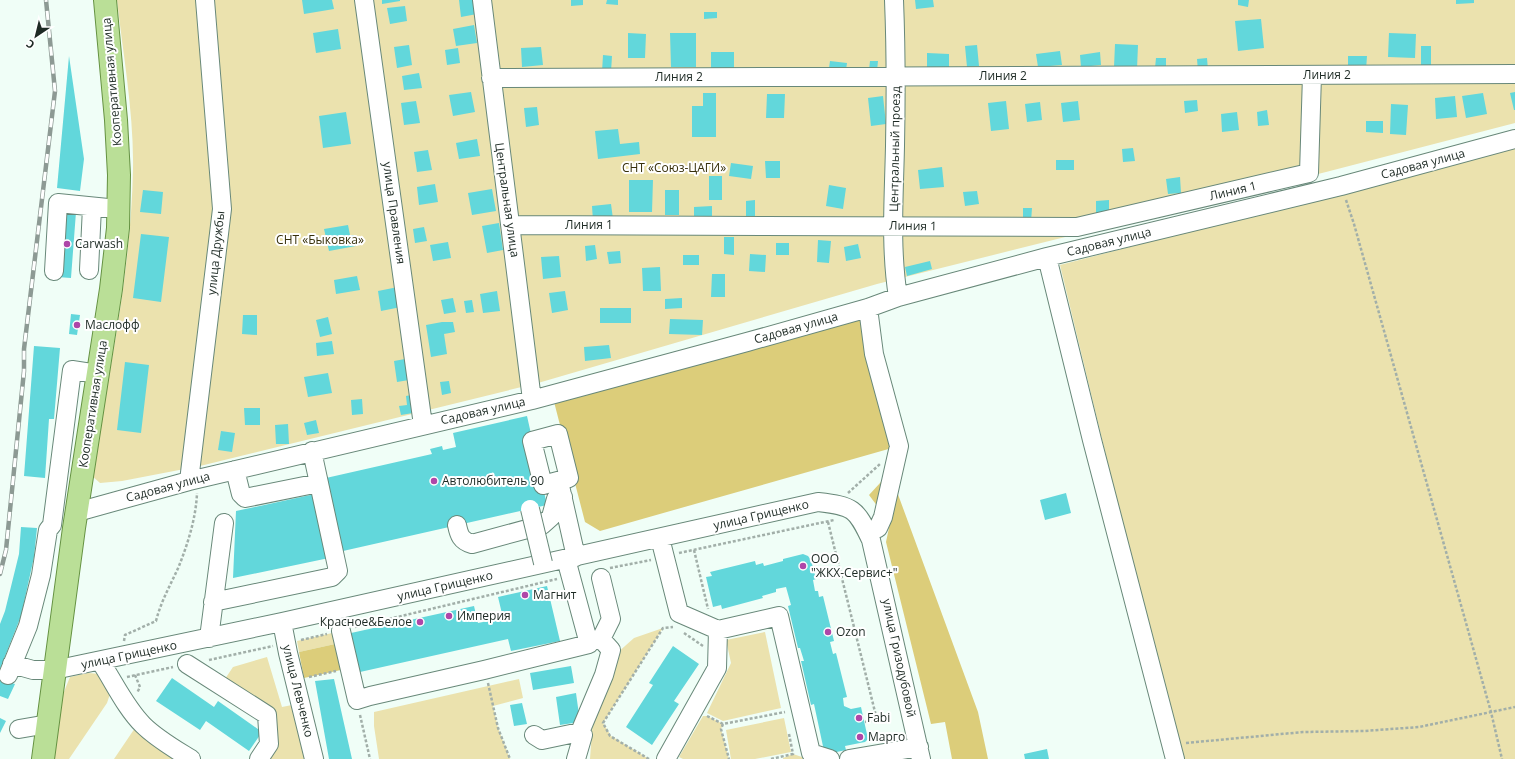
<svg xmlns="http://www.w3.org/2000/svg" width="1515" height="759" font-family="'Open Sans',sans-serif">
  <rect width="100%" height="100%" fill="#f0fef7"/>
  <path fill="#ebe2ae" d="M117,0H1515V123L1326,172L877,284L538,383L200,466L122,481L100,483L91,475C109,374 131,272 133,169C134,114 123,54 117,0Z
    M1515,147V759H1179L1060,265Z
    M663,628L603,723L611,736L649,759H590L593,718L616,654L634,638Z
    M341,631L344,642L299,652L297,641Z
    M765,632L781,708L723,721L707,713L731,663L726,640Z
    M267,657L282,707L292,705L305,759H266L273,710L221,685L233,667Z
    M88,673L101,674L111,691L107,703L69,759H53L61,699L70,677Z
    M519,679L523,698L493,706L498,728L510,759H379L374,726V712Z
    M703,716H707L723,724L721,729L729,759H683L679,757Z
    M784,718L791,752L755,759H731L726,730Z
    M135,728L179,759H114Z
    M793,754L802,757L803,759H783V758Z"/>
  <path fill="#dccd7a" d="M862,309L899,446L600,531L585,522L552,394Z
    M902,459L896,489L978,712L988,759H952L945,722L931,724L886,542L890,523L869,495Z
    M344,642L350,668L304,678L299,652Z"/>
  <path fill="#62d7db" d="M302,0H332L334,9L304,14Z
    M382,0H400V1L382,4Z
    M459,0H475L477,14L461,17Z
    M571,0H583V5L571,6Z
    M607,0H618V5L606,4Z
    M915,0H933L934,7L916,9Z
    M1238,0H1249L1248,7L1238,5Z
    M1456,0H1474V3L1456,4Z
    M405,6L407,21L390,24L387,8Z
    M704,12H717V18L704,19Z
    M1261,19L1264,48L1238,51L1235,21Z
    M474,25L477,43L456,46L453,29Z
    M338,29L341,49L316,53L313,33Z
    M628,33L646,34L645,58H628Z
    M670,33H696V67H671Z
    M1389,33L1416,34L1415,58L1388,57Z
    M1115,44L1138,45L1137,69L1114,67Z
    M409,45L412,65L397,68L394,47Z
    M977,45L979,66L967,67L965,46Z
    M1421,46H1431V65H1421Z
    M541,47L543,65L522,67L521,48Z
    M458,48L460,63L447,65L445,50Z
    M1060,51L1062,65L1038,67L1036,54Z
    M711,52H734V69L711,68Z
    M1100,52L1101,65L1081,67L1080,55Z
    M927,53L949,54V69L927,68Z
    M603,55L612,56L611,72H602Z
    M69,56L84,159L80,191L57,188Z
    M1348,56H1367L1366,70L1348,69Z
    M1156,58H1166V68H1155Z
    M1207,58L1208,70L1198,71L1197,59Z
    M830,61L847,63L846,70L829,68Z
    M870,61H878L877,71L869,70Z
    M419,73L422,88L404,90L402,76Z
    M471,92L475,112L453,116L449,95Z
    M1515,92V110H1514L1510,93Z
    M703,93H716V137H692V106H703Z
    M1483,93L1487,114L1466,118L1462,96Z
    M767,94H785L784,118H766Z
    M883,96L886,124L871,126L868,98Z
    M1455,96L1457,117L1436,119L1435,98Z
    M1197,100L1198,111L1185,113L1184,101Z
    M416,101L420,123L404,125L401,103Z
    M1006,101L1009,129L991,131L988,103Z
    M1078,101L1080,120L1063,122L1061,103Z
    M1040,102L1042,120L1027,122L1025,104Z
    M1391,104L1408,105L1406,135L1390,134Z
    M537,107L539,125L526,127L524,108Z
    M1267,110L1269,125L1258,126L1257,112Z
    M346,112L351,144L323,148L319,116Z
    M1237,112L1239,130L1222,132L1221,114Z
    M1366,121H1383V133L1366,132Z
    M618,129L620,144L639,142L640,154L598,159L595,131Z
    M477,139L480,156L459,159L456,143Z
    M1133,148L1135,161L1123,162L1122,149Z
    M428,150L432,170L417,172L414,152Z
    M1056,160H1074V170H1056Z
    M765,161H780V178H766Z
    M731,163L753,166L751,179L729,176Z
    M942,167L944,187L920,189L918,170Z
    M709,176H722V200H709Z
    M1180,177L1181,193L1168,194L1166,179Z
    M629,180H653L652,212H629Z
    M435,184L438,202L419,205L417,187Z
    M829,185L846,188L843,209L826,206Z
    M492,189L496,211L472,215L468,193Z
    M143,190L163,192L161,214L140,212Z
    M665,190H679V215H665Z
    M977,191L979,204L965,206L963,192Z
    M755,200V221H746V201Z
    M1109,200V215H1096V201Z
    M611,204L613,219L593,221L592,206Z
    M712,206V217H694V207Z
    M1023,208H1032L1031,222H1023Z
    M62,211L76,212L71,278L57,277Z
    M499,223L503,250L487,253L482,226Z
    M348,225L350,235H354L356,246L329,251L324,229Z
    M424,227L427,241L415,243L413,229Z
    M141,234L169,237L161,302L133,298Z
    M724,237H734V255L724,254Z
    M818,240L831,241L829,263L817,262Z
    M448,242L451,258L433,261L430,245Z
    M776,243H789V255H776Z
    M858,244L861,258L846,261L844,247Z
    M595,245L597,259L586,261L585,246Z
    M620,251L621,263L609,264L607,252Z
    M750,254L766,255L765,272L749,271Z
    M683,255H699V265H683Z
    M559,256L561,277L543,279L541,257Z
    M930,261L932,269L907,276L905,267Z
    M660,267L661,291H643L642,268Z
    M712,274H725V297H711Z
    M357,276L360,290L336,294L334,280Z
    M398,287L401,307L381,311L378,291Z
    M497,291L500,311L483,313L480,294Z
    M565,291L568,310L552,313L549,293Z
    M453,298L456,312L444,314L441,300Z
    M682,298V308L665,309V299Z
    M472,300L474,312L466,313L464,301Z
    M600,308H631V323H600Z
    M71,314L80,315L77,335L69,334Z
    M243,315H257V335L242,334Z
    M328,317L332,334L320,337L316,320Z
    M670,319L703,320L702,335L669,334Z
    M442,322H453L455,332L444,334L447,354L431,357L426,325Z
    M332,341L334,354L317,356L316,343Z
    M609,345L611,358L585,361L584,347Z
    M34,346L60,348L54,419H49L45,478L24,476Z
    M405,359L409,380L397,382L394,361Z
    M125,362L149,365L141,433L117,430Z
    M328,373L332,393L308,397L304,377Z
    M449,381L451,393L442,395L440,382Z
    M416,394L419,412L401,415L399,406L407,405L406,396Z
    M362,399L363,414L352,415L351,400Z
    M244,408H260V425H245Z
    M527,416L547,505L343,551L341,540L335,541L326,478L432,454L430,449L442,446L443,450L456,447L453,433Z
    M316,420L319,433L307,435L304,423Z
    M288,424L289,444H276L275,425Z
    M221,431L235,433L232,452L218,450Z
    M1066,493L1071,513L1045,520L1040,500Z
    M315,494L329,558L233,578L236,511Z
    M21,527L37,528L34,557L21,616L0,669V624L5,611L19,554Z
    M803,554L808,556L811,560L816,579L813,580L815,591H818L819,597L823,596L834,641L830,642L833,654L836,653L847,697L843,698L844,706L851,709L861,707L868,739L865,742L845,746L846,750L832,753L831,749L824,751L814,704L811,705L801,661H804L800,648H798L788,606L791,605L786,587L776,589V592L762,596L763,598L722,609L721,605L713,607L706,577L712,576L710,572L755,561L756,565L763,563L764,566L783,561V559Z
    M547,586L560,641L511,651L508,639L360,672L351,633L474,606L478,623L503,618L498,597Z
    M673,646L699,664L674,701L679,704L652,745L626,727L653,685L649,683Z
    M571,666L574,683L533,690L530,673Z
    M172,678L214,707L218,701L262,732L249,751L206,721L200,730L156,701Z
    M0,679L15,684L8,699L0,696Z
    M334,679L352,759H329L315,681Z
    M576,693L580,722L560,725L556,697Z
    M522,703L527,724L514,726L510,705Z
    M0,718L6,721L0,733Z
    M1047,749L1049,759H1025L1024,754Z"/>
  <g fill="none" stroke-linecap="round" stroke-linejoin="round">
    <g stroke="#688879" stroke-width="20">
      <path id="minor" d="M364,0L423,425
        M482,0L532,400
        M894,0C896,49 896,97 895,146C894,196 890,247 898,297
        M491,78L1515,74
        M511,225L1077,227L1309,173L1312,75
        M1047,257L1092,440L1175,759
        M89,270L92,207
        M54,271L58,203L118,209
        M868,308L874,354L899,446L883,517L878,528L868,533
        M558,434L569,478L543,485L532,441Z
        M235,470L241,494L245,498L319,483
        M189,481L222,209L205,0
        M560,486L576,557
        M77,512L189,481L532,400L747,342L868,308L898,297L1047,257L1341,186L1515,139
        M457,525C459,535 461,541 472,544L542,525L551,517L556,499L563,497
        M660,538L679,613L718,630L779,616L811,753L830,759
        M213,602L332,577L338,571L312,451
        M282,622L288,653L314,759
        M341,631L357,700L370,696L484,670L589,644L566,559
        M209,638L224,523
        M601,639L611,619L601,578
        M100,661C114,682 125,707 143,725C157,739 175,749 191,759
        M12,664L33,670H54L282,622L818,502C853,506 856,508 871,540L921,759
        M187,664L267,715L269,744L259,759
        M8,675L28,626L41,575L48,530L52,525L72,370L98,374
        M19,729L48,724
        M534,735L542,740L580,732L604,675L611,650L601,639L589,641
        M576,759L583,735L580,732
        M666,759L717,668L718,630
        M849,759L919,747"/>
    </g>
    <g stroke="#659242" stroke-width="24">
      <path id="major" d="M43,759L74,528L111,289L118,228L119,175L116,120L105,0"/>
    </g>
    <path stroke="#a2afa9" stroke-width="2.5" stroke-dasharray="3 2" stroke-linecap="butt" d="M1346,200L1354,224L1491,712L1502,759
      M848,493L880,464
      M828,522L877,720L865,722
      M694,550L708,609
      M679,553L834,520
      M610,568L651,560
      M355,627L557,579
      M684,633L703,646
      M301,640L327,634
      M124,641L125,635L156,621C161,601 171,584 179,566C188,543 196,518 197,493
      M209,660L273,646
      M135,675L140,687L137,693
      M127,677L173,667
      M309,677L336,671
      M488,683L498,728L510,759
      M360,715L370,759
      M707,716L723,724L785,712
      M723,724L721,729L729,759
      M1186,743L1303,732L1364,731L1419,727L1515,707
      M649,759L610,736L603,723L663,628L673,627
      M771,759L793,754L789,734"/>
    <use href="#minor" stroke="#fff" stroke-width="18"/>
    <use href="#major" stroke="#badf97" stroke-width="22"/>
    <g stroke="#8d9a94" stroke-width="4.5">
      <path id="rail" d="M0,574L6,550L24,371V349L55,91L46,0"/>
    </g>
    <use href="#rail" stroke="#fff" stroke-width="3" stroke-dasharray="9" stroke-linecap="butt"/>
    <g stroke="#688879" stroke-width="20" stroke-linecap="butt">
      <path id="minor-bridge" d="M530,509L543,563"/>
    </g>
    <use href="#minor-bridge" stroke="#fff" stroke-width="18"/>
  </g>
  <g fill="#af46a8" stroke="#fff" stroke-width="1.5">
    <circle cx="67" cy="244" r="4"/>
    <circle cx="77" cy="325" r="4"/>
    <circle cx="434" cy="481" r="4"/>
    <circle cx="803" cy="566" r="4"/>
    <circle cx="525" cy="595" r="4"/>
    <circle cx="449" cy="616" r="4"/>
    <circle cx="420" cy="622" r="4"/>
    <circle cx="828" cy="632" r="4"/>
    <circle cx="859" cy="718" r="4"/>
    <circle cx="860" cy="737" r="4"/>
  </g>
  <g text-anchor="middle" stroke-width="4" stroke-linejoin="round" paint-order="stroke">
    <g font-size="12" fill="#1d2a24" stroke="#fff">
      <text x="1327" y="79">Линия 2</text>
      <text x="1003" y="80">Линия 2</text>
      <text x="679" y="81">Линия 2</text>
      <text transform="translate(112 82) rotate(-95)" y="4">Кооперативная улица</text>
      <text transform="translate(895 149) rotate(-89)" y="4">Центральный проезд</text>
      <text transform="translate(1423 164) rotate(-15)" y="4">Садовая улица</text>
      <text transform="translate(1233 191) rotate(-13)" y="4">Линия 1</text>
      <text transform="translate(507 200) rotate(82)" y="4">Центральная улица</text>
      <text transform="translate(394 213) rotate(82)" y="4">улица Правления</text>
      <text x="589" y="229">Линия 1</text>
      <text transform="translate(913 226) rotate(1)" y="4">Линия 1</text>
      <text transform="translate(1109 242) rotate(-14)" y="4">Садовая улица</text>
      <text transform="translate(216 253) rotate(-84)" y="4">улица Дружбы</text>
      <text transform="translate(796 328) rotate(-16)" y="4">Садовая улица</text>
      <text transform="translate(93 404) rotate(-81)" y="4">Кооперативная улица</text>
      <text transform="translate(483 411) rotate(-13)" y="4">Садовая улица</text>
      <text transform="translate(168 487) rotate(-15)" y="4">Садовая улица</text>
      <text transform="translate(761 515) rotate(-13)" y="4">улица Грищенко</text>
      <text transform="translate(445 586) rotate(-13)" y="4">улица Грищенко</text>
      <text transform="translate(129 655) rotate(-12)" y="4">улица Грищенко</text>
      <text transform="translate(899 658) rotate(78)" y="4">улица Гризодубовой</text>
      <text transform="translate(298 691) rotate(76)" y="4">улица Левченко</text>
    </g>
    <g font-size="12" fill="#362f0a" stroke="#fff">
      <text x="674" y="172">СНТ «Союз-ЦАГИ»</text>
      <text x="320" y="244">СНТ «Быковка»</text>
    </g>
    <g font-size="12" fill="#1d2a24" stroke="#fff" text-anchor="start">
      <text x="75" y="248">Carwash</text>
      <text x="85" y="329">Маслофф</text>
      <text x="442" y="485">Автолюбитель 90</text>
      <text x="811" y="563">ООО<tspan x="811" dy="14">"ЖКХ-Сервис+"</tspan></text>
      <text x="533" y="599">Магнит</text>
      <text x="457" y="620">Империя</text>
      <text x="412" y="626" text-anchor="end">Красное&amp;Белое</text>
      <text x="836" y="636">Ozon</text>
      <text x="867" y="722">Fabi</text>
      <text x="868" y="741">Марго</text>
    </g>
  </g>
  <g transform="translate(36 36) rotate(215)" stroke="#ffffff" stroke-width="3" paint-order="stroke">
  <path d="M0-3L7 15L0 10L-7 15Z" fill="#1d2a24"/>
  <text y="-6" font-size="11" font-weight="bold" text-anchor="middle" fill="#1d2a24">С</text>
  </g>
</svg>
